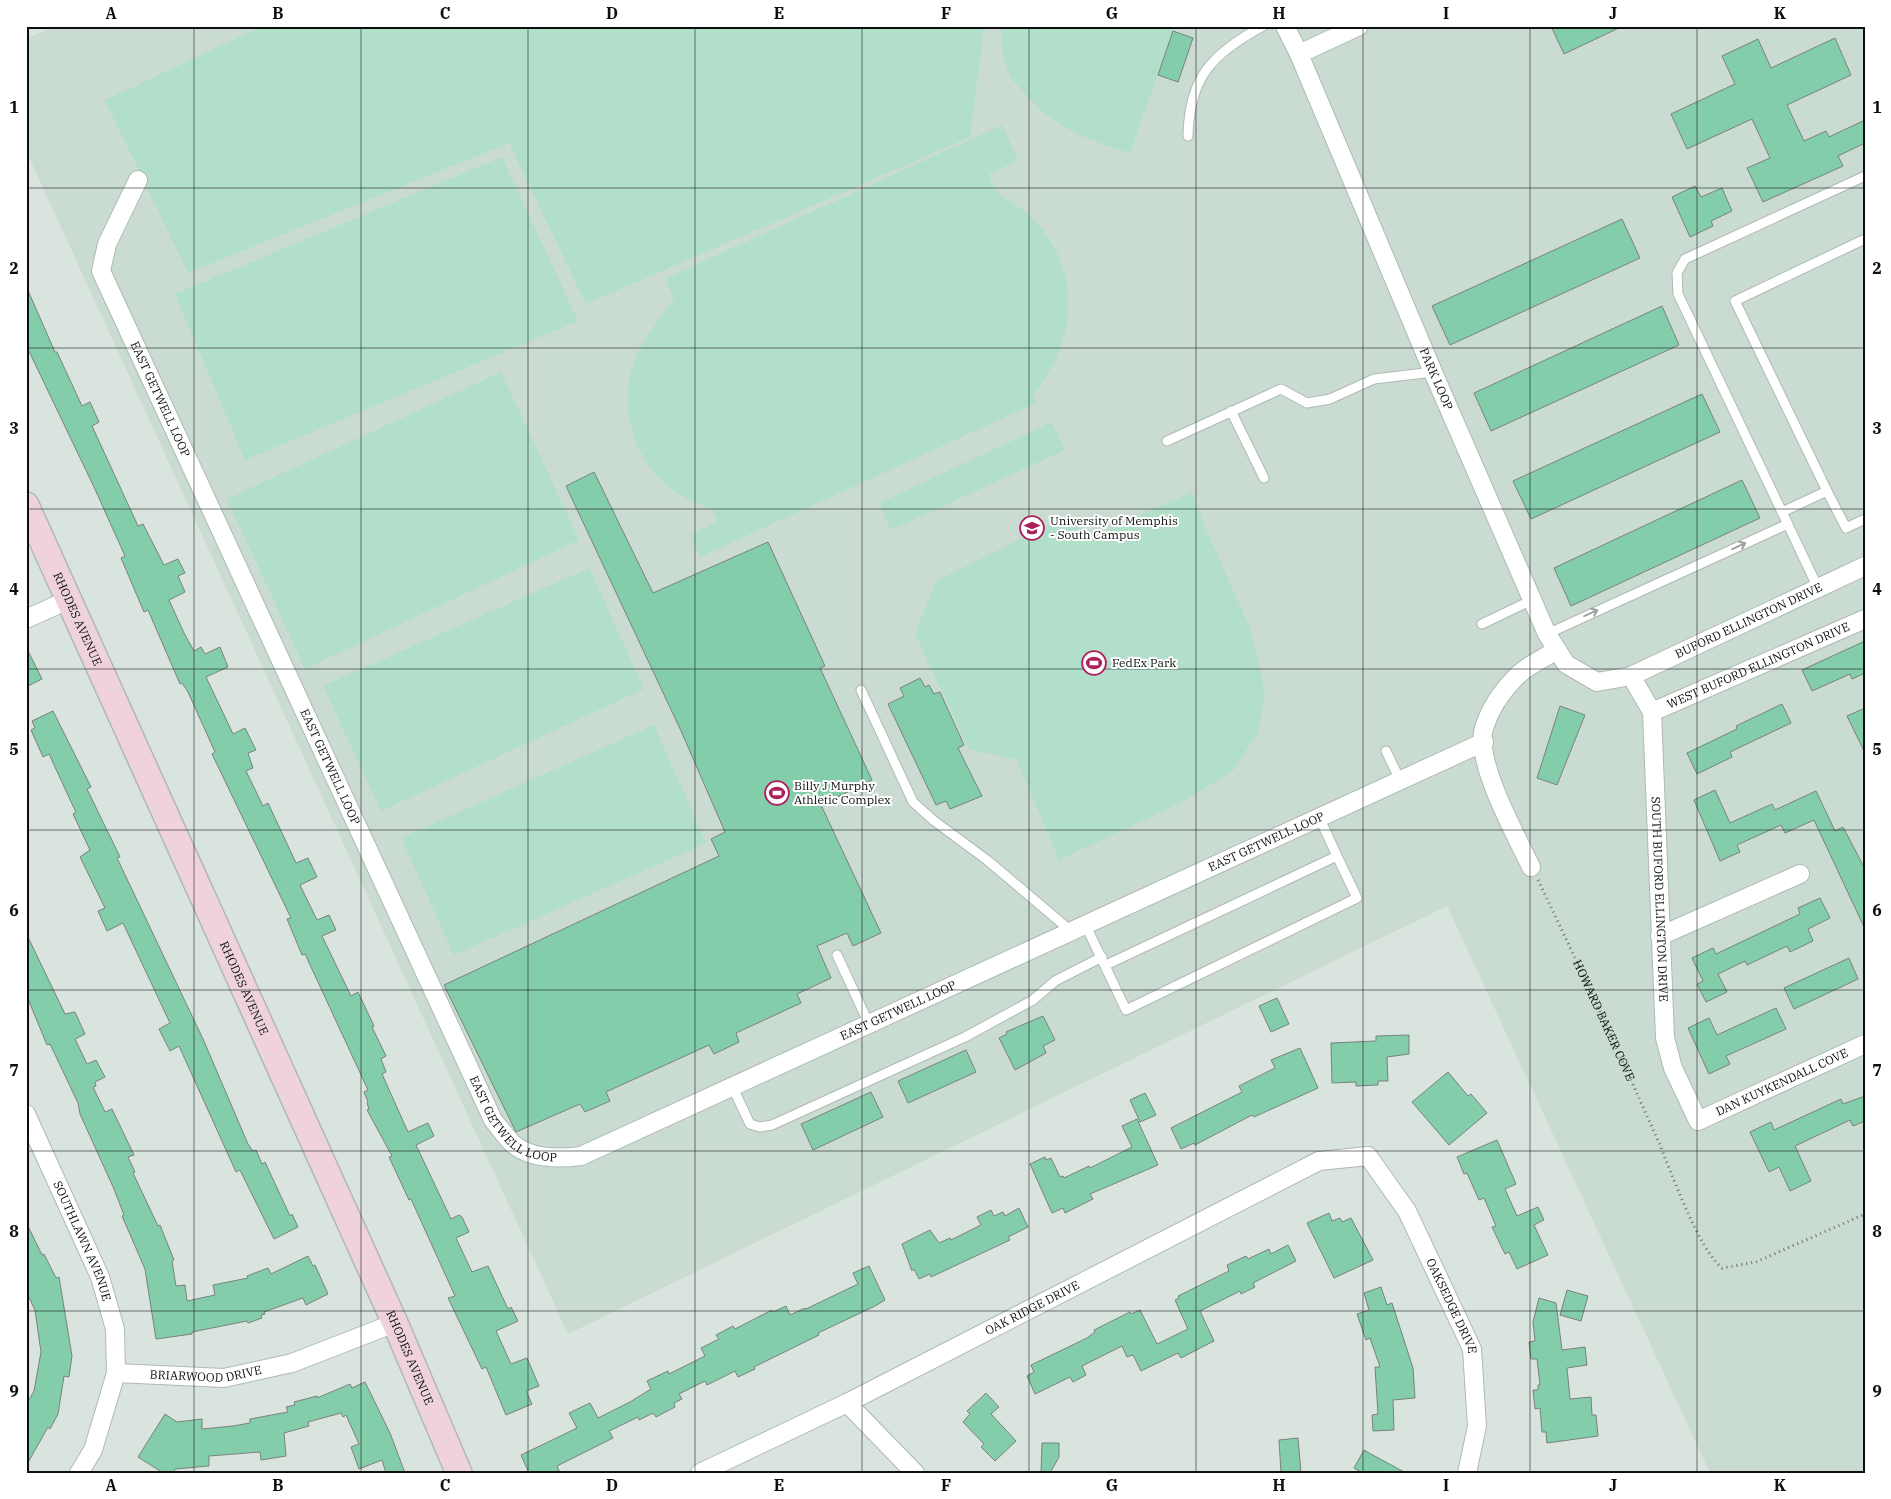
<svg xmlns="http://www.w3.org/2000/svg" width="1891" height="1499" font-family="'IBM Plex Serif',serif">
  <rect width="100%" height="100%" fill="#dae4df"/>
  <path fill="#cadcd2" d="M55,26H1865V1473H1710L1447,906L568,1334L26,151V39Z"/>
  <path fill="#b2dfc9" d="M263,26H984L970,137L586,304L509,143L188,273L105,100Z
    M1000,26H1175L1130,153C1089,141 1053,127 1025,93C1020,88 1013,82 1010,75C1002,60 1002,43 1000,26Z
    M1002,125L1018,160L989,174C991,179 993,187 997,191C1004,200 1021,207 1031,216C1083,269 1078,340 1033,395L1036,403L700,557L690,535L718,521L712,509C699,504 686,499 674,491C632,461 615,400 638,353C647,334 661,316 674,299L665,279Z
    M502,157L578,321L245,460L175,294Z
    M501,372L579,540L305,669L227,499Z
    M1052,422L1065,450L891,530L879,503Z
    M1192,492L1205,527L1250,628L1265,692L1258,732L1233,771L1180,803L1059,860L1017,760L969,749L915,634L936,581L1059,520L1097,534Z
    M589,568L644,689L381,811L323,686Z
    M654,725L706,843L454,955L401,838Z"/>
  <path fill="#83cdab" stroke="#79827d" d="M1551,26H1623L1564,54Z
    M1173,31L1193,38L1178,82L1158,75Z
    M1835,38L1851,75L1787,105L1804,141L1826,131L1829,137L1865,120V143L1838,156L1843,166L1763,202L1747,168L1770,158L1752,119L1687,149L1671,114L1735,84L1722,56L1758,39L1771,68Z
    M1695,186L1701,197L1722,188L1732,211L1711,221L1713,226L1690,237L1672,197Z
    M1622,219L1640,258L1450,345L1432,306Z
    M26,286L55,352H57L82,406L90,402L99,422L92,426L138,526L143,524L164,565L178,559L185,573L178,576L185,592L169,600L184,633L194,651L201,647L205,654L220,647L228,667L206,677L233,734L245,728L256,750L248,753L253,768L246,771L263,806L268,803L296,863L308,858L317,877L300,885L317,920L329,915L336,930L322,936L351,996L358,992L374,1026L372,1027L386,1056L381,1059L386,1072L382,1074L408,1132L428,1123L434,1136L416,1145L451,1219L459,1215L462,1217L469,1232L456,1238L472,1272L488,1266L508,1309L511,1307L518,1321L496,1331L511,1364L527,1358L539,1386L526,1391L532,1404L506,1415L486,1367L482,1369L448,1298L455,1296L411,1199L409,1200L389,1157L392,1156L367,1110L369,1109L367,1103L368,1102L364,1092L368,1090L305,954L302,955L287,919L291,918L212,754L215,752L188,692L182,683L180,684L148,610L144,612L121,558L125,556L94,487L26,345Z
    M1662,306L1679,345L1491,431L1474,393Z
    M1702,394L1720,432L1531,519L1513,481Z
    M594,472L653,593L768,542L825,666L820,668L872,780L821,805L881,933L853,946L847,933L817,946L831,978L797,994L801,1003L736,1033L739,1042L714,1054L709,1045L606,1092L610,1101L585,1112L580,1104L516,1132L444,985L719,856L711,839L725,832L682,733L566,486Z
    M1742,480L1760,518L1571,606L1554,568Z
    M1865,641V673L1852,679L1850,674L1812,691L1802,670Z
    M26,647L42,679L26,687Z
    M920,678L925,687L929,685L934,694L940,692L964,745L958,748L982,796L950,809L946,801L936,805L888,704L904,696L900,688Z
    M1782,704L1791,723L1730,752L1732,757L1697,774L1687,753L1737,729L1736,726Z
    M1560,706L1585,715L1557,785L1537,778Z
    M1865,708V753L1847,716Z
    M53,711L91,787L87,789L120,857L117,858L203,1039L248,1144L253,1151L256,1150L262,1164L265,1162L290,1216L292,1214L298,1227L274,1239L240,1170L236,1172L179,1046L170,1051L159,1029L170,1023L123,923L107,931L98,911L105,908L80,857L90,850L73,814L76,812L73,806L49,754L43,757L31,730L35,728L32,721Z
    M1715,790L1730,823L1772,804L1775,810L1816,791L1835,831L1843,827L1865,869V929L1814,820L1785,833L1781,825L1737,845L1740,852L1720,861L1694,800Z
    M1820,898L1830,918L1808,929L1813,941L1790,952L1787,946L1747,965L1745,961L1718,974L1727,992L1706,1002L1697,984L1703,981L1692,958L1713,948L1716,954L1800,914L1798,908Z
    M26,933L65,1014L75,1012L85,1034L75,1039L87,1064L96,1060L105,1077L95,1082L96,1086L93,1087L105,1112L112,1109L134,1155L128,1157L135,1172L133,1173L158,1226L160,1225L174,1260L172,1261L176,1286L185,1285L187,1301L215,1295L213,1285L248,1278L247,1276L268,1268L271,1274L308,1256L313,1266L315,1265L328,1294L306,1305L303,1298L264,1312L265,1314L261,1315L262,1318L248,1323L247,1321L192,1332V1334L156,1339L145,1269L122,1216L124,1215L114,1189L80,1114L78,1103L50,1044L47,1045L26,994Z
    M1849,958L1858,979L1794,1009L1784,988Z
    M1277,998L1289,1024L1271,1032L1259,1006Z
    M1776,1008L1786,1029L1726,1056L1730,1064L1709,1074L1688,1028L1709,1018L1717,1035Z
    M1043,1016L1055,1040L1043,1046L1046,1053L1015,1070L999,1038L1007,1034L1006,1032Z
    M1409,1035V1054L1387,1057L1388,1081H1378V1085L1356,1086V1082L1332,1083L1331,1043L1376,1041V1036Z
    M1300,1048L1318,1088L1254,1117L1252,1115L1195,1145L1194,1143L1181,1149L1171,1128L1242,1092L1239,1086L1275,1068L1271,1060Z
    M966,1050L976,1072L908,1103L898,1081Z
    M1448,1072L1468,1096L1471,1094L1487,1113L1449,1145L1412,1102Z
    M871,1092L883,1117L813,1150L801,1124Z
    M1145,1093L1156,1115L1140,1122L1130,1100Z
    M1865,1096V1121L1853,1126L1850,1120L1795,1146L1811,1181L1790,1191L1779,1167L1769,1172L1750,1132L1771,1122L1774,1130L1841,1099L1843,1104Z
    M1137,1119L1158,1165L1090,1194L1093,1199L1065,1213L1063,1208L1052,1213L1030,1164L1045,1157L1046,1160L1051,1158L1060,1177L1063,1176L1064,1178L1089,1166L1090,1168L1132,1147L1122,1126Z
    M1497,1140L1516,1184L1505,1189L1517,1216L1538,1207L1544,1220L1534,1225L1548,1255L1517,1269L1509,1252L1505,1254L1503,1250L1492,1227L1496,1226L1484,1198L1479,1200L1467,1173L1464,1174L1457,1157Z
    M1019,1208L1028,1227L1008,1237L1010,1240L931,1277L930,1274L919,1279L914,1269L912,1271L902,1244L930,1230L939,1243L950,1238L951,1240L981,1225L977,1217L991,1210L994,1216L1003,1212L1005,1216Z
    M1329,1213L1332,1221L1340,1218L1342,1222L1351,1218L1373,1260L1334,1278L1307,1223Z
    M26,1222L42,1255L44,1254L56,1278L59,1277L72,1356L69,1377L64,1376L58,1414L50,1429L48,1427L26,1466V1405L34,1391L41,1352L35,1310L26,1291Z
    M1288,1245L1296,1261L1253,1283L1255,1287L1241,1294L1240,1291L1200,1311L1214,1341L1204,1346L1181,1358L1178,1353L1141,1371L1133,1355L1127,1357L1122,1346L1082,1366L1086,1375L1073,1382L1070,1377L1035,1394L1027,1376L1034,1372L1031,1365L1087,1338L1095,1332L1094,1330L1130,1312L1131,1314L1140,1310L1157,1344L1188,1329L1175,1300L1179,1298L1178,1296L1229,1271L1227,1265L1246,1256L1248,1259L1269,1249L1271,1254Z
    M869,1266L885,1300L875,1306L818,1333L819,1335L754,1367L755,1369L738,1377L735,1371L707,1385L705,1381L679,1394L682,1399L674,1403L675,1407L656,1417L653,1413L639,1420L638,1417L609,1431L613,1438L557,1466L560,1473H529L521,1455L577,1428L569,1413L590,1403L598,1418L630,1402L651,1389L647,1381L668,1371L669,1374L705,1356L701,1348L719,1339L716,1335L733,1326L735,1329L772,1310L773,1312L786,1306L790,1315L805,1308L806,1309L858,1284L853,1273Z
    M1381,1287L1387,1305L1392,1303L1413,1368L1415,1398L1393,1400L1394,1430L1373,1431L1372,1415L1378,1414L1375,1367H1380L1370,1338L1366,1340L1357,1314L1369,1310L1364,1293Z
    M1567,1290L1588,1296L1581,1321L1560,1315Z
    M1539,1298L1556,1303L1562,1350L1585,1347L1587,1365L1567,1368L1570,1399L1591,1397L1592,1415H1596L1598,1436L1547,1443L1546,1432H1542L1540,1408L1535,1409L1533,1390H1538V1385H1540L1537,1359H1531L1529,1342L1535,1341L1533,1322Z
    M365,1382L390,1433L405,1473H386L382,1460L359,1469L351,1447L359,1444L346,1415L343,1417L341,1413L308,1422L309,1426L284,1433L286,1456L261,1460L260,1452L209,1456V1466L175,1469L173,1473H163L138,1457L165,1414L177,1422L202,1419V1429L233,1426L250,1423V1419L288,1412L286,1407L295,1405L294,1402L317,1396V1398L350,1384L352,1388Z
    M986,1393L999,1407L991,1414L1016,1441L995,1461L981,1447L984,1444L963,1422L970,1414L967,1411Z
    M1298,1438L1301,1473H1281L1279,1440Z
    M1042,1443H1059V1457L1050,1473H1041Z
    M1364,1450L1369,1453L1406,1473H1363L1354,1468Z"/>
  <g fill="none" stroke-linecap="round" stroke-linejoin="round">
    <g stroke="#afb9b4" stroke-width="11">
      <path id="lane" d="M1188,136C1189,77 1213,53 1263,26
        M1231,411L1264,478
        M1167,441L1281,389L1307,403L1330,399L1374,379L1433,372
        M1827,491L1735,301L1865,239
        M1782,512L1678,294L1677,273L1685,259L1865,176
        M1818,588L1782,512L1827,491L1846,528L1865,519
        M1482,624L1532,600
        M1547,634L1788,524
        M861,690L913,802L933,820L987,860L1071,931
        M1386,751L1400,780
        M1319,817L1337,856
        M1085,924L1126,1010L1357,898L1337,856L1106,965
        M837,955L869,1024
        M732,1086L750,1124L760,1127L772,1125L965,1037L1033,1000L1055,981L1102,957"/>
    </g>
    <g stroke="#afb9b4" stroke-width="20">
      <g id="street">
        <path id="s2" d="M1285,26L1299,54L1433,372L1547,634L1566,664L1597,682L1631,676L1865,566"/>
        <path d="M1299,54L1359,26"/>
        <path id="s3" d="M138,180L107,244L101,271L493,1120C499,1127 506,1137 513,1144C531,1159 559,1159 581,1156L1484,742"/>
        <path d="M26,619L68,600"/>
        <path id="s4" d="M1631,676L1652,712L1665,1038L1673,1068L1698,1121L1865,1044"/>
        <path id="s5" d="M1652,712L1865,619"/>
        <path d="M1531,867C1517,837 1474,761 1484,728C1490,709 1502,691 1516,677C1526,666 1544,658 1557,650"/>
        <path d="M1660,936L1800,874"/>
        <path id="s6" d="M26,1114L100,1277L115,1329L116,1373L93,1450L79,1473"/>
        <path id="s7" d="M116,1373L224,1378L292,1363L395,1323"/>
        <path d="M847,1403L915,1473"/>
        <path id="s8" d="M700,1473L847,1403L1319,1161L1368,1156L1407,1211L1472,1349L1477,1426L1467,1473"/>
      </g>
    </g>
    <g stroke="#afb9b4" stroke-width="28">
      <g id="secondary">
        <path id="s9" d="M26,505L395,1323L459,1473"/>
      </g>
    </g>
    <path stroke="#6a706d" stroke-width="3" stroke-dasharray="1 4" stroke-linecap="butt" id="s1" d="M1538,880C1580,967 1620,1055 1659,1143C1672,1174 1698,1248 1722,1268L1756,1262L1865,1214"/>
    <use href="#lane" stroke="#fff" stroke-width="9"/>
    <use href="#street" stroke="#fff" stroke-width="18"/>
    <use href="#secondary" stroke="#efd2db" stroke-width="25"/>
  </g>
  <defs><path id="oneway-shaft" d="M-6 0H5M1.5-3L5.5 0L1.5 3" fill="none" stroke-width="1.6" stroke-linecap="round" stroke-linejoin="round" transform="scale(1.25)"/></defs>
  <g stroke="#9e9f9f">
    <use href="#oneway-shaft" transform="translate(1739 546) rotate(-24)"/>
    <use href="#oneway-shaft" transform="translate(1591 613) rotate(-24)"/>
  </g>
  <path fill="none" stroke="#0c0f0e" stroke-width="1" stroke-opacity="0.55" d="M194,26V1473M361,26V1473M528,26V1473M695,26V1473M862,26V1473M1029,26V1473M1196,26V1473M1363,26V1473M1530,26V1473M1697,26V1473M26,188H1865M26,348H1865M26,509H1865M26,669H1865M26,830H1865M26,990H1865M26,1151H1865M26,1311H1865"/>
  <defs>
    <g id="university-ring" transform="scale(1.25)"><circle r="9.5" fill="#fff" stroke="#ad205c" stroke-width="1.5"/><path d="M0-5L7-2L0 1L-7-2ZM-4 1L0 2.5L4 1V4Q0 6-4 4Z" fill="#ad205c"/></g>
    <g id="stadium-ring" transform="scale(1.25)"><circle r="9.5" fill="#fff" stroke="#ad205c" stroke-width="1.5"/><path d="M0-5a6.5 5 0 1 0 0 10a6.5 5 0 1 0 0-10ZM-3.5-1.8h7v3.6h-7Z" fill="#ad205c"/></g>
  </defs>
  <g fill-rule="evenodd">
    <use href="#university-ring" x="1032" y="528"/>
    <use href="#stadium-ring" x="1094" y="663"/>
    <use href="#stadium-ring" x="777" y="793"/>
  </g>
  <g text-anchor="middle" stroke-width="4" stroke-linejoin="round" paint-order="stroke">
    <g font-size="12" fill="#0c0f0e" stroke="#fff">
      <text dy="4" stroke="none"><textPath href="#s2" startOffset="384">PARK LOOP</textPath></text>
      <text dy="4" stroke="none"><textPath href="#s3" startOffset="240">EAST GETWELL LOOP</textPath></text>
      <text dy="4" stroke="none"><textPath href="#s9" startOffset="125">RHODES AVENUE</textPath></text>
      <text dy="4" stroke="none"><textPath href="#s2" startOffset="898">BUFORD ELLINGTON DRIVE</textPath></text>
      <text dy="4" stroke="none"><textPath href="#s5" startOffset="116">WEST BUFORD ELLINGTON DRIVE</textPath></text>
      <text dy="4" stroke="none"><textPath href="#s3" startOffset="645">EAST GETWELL LOOP</textPath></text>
      <text dy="4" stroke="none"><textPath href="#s3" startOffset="1890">EAST GETWELL LOOP</textPath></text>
      <text dy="4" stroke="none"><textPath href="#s4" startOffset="229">SOUTH BUFORD ELLINGTON DRIVE</textPath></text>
      <text dy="4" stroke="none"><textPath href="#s9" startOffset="530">RHODES AVENUE</textPath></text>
      <text dy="4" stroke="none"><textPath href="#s3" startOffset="1485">EAST GETWELL LOOP</textPath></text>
      <text dy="4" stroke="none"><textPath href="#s1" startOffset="155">HOWARD BAKER COVE</textPath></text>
      <text dy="4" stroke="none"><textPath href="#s4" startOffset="550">DAN KUYKENDALL COVE</textPath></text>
      <text dy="4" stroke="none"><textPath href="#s3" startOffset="1049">EAST GETWELL LOOP</textPath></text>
      <text dy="4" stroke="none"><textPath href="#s6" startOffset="139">SOUTHLAWN AVENUE</textPath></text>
      <text dy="4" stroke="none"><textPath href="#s8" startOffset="915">OAKSEDGE DRIVE</textPath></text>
      <text dy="4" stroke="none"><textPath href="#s8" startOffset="371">OAK RIDGE DRIVE</textPath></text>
      <text dy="4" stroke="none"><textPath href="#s9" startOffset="935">RHODES AVENUE</textPath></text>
      <text dy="4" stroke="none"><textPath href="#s7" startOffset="90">BRIARWOOD DRIVE</textPath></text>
    </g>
    <g font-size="12" fill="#0c0f0e" stroke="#fff" text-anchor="start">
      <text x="1050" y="525">University of Memphis<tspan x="1050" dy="14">- South Campus</tspan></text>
      <text x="1112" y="667">FedEx Park</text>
      <text x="794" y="790">Billy J Murphy<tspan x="794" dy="14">Athletic Complex</tspan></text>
    </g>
  </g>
  <rect width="1891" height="1499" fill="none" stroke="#ffffff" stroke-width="55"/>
  <rect x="28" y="28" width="1836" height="1444" fill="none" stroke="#0c0f0e" stroke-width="2"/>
  <g font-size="16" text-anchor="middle" font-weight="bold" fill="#0c0f0e">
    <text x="111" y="19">A</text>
    <text x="278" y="19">B</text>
    <text x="445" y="19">C</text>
    <text x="612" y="19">D</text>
    <text x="779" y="19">E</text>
    <text x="946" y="19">F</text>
    <text x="1112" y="19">G</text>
    <text x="1279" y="19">H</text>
    <text x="1446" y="19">I</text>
    <text x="1613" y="19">J</text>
    <text x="1780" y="19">K</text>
    <text x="14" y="113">1</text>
    <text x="1877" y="113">1</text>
    <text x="14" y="274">2</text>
    <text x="1877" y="274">2</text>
    <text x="14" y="434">3</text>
    <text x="1877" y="434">3</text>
    <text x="14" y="595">4</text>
    <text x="1877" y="595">4</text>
    <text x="14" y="755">5</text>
    <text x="1877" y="755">5</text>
    <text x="14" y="916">6</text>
    <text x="1877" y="916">6</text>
    <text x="14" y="1076">7</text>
    <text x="1877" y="1076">7</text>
    <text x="14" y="1237">8</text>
    <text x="1877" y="1237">8</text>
    <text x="14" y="1397">9</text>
    <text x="1877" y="1397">9</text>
    <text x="111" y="1491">A</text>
    <text x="278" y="1491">B</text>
    <text x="445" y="1491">C</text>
    <text x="612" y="1491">D</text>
    <text x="779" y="1491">E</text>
    <text x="946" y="1491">F</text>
    <text x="1112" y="1491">G</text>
    <text x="1279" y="1491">H</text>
    <text x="1446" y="1491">I</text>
    <text x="1613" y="1491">J</text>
    <text x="1780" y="1491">K</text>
  </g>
</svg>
